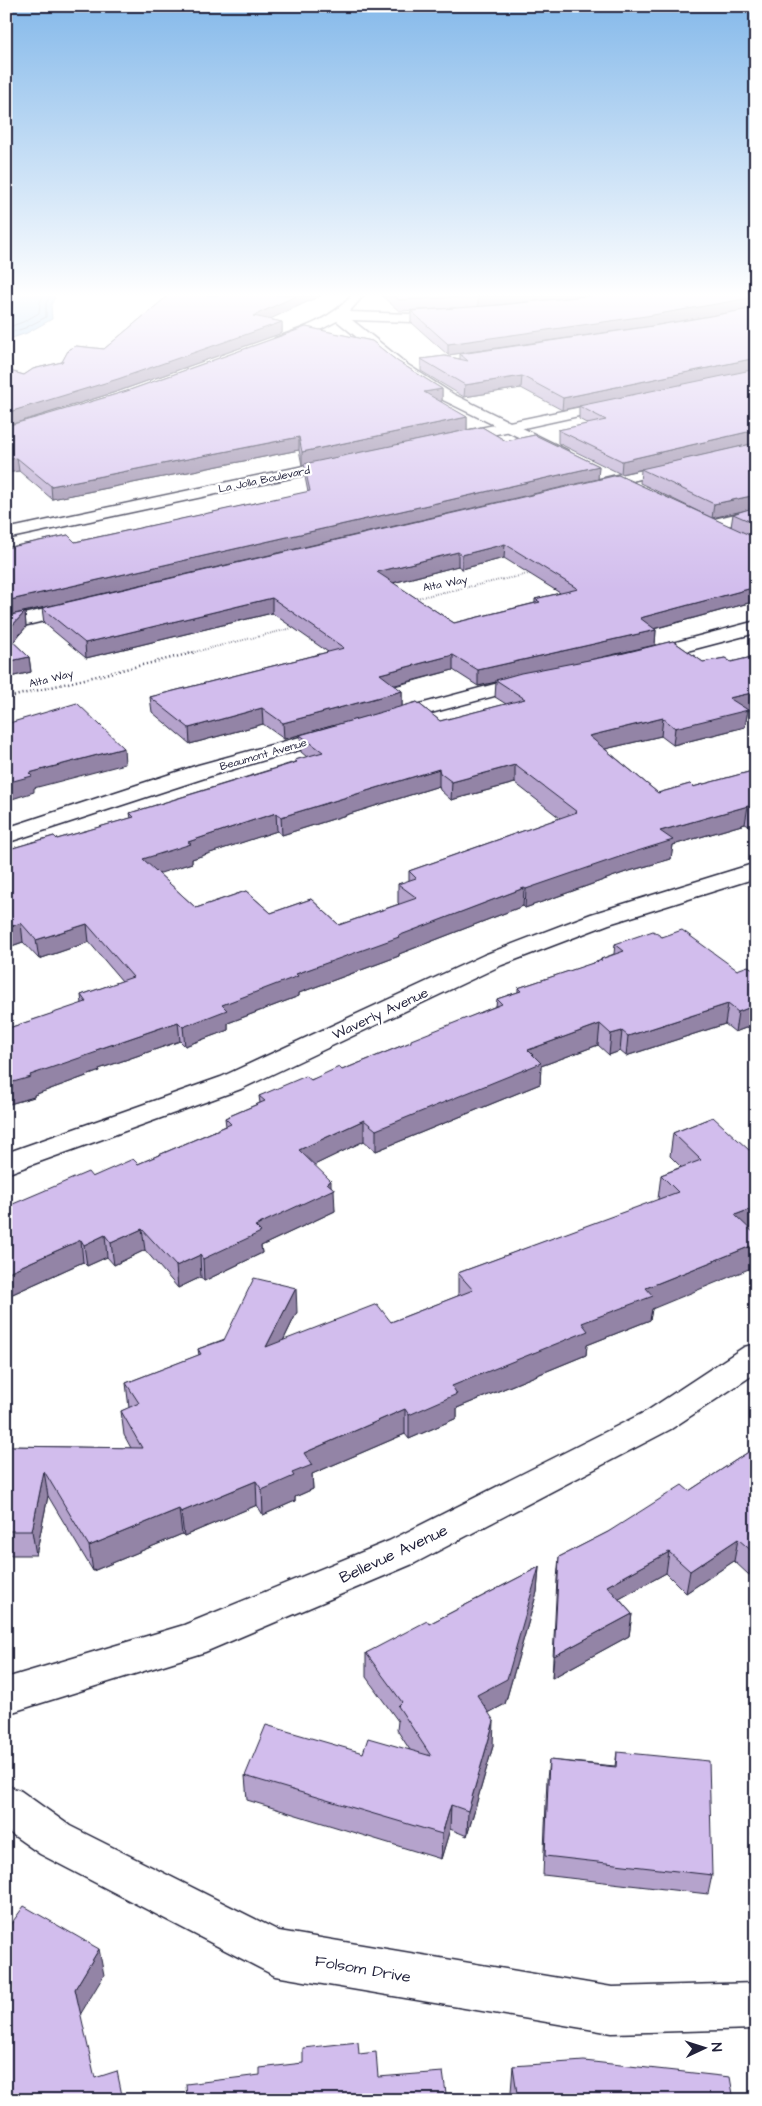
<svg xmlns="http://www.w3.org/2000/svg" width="762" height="2106" font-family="'Architects Daughter',sans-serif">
  <rect width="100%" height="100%" fill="#fff"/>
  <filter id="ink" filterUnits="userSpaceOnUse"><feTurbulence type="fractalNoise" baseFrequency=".02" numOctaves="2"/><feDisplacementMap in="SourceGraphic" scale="10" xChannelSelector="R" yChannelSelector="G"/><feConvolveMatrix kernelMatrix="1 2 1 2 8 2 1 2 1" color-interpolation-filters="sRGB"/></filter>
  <g filter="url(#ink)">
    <path fill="#92c1ed" stroke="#6581a6" d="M6,295H53L55,297L51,305L52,319L27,333L6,340Z"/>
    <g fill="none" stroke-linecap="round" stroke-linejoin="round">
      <path stroke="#4f6282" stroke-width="1" d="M6,328L23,322L39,313L40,302L44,295
        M6,334L25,328L46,317V304L50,295"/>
      <g stroke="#22223b" stroke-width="3">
        <path id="minor" d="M352,295H364L349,312L412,314L454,311L455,314L454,317L412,322L352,320L408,365L453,394L567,450L570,453L567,456H557L443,400L398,371L337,321L318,331L285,344L280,345L273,341L275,338C304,328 331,319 352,295Z
          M677,461L683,463L685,466L683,469L589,491L583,489L581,486L583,483Z
          M756,509V519L712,530L706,529L704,525L706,521Z
          M80,601L87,603L89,607L87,611L6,630V618Z
          M756,621V633L645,662L638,660L635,656L638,652Z
          M532,674L539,676L542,680L539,684L390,724L383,722L380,718L383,714Z
          M337,727L344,729L348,733L344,737L214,775L6,843V828L198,765Z
          M756,863V878L609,924L502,965L241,1089L6,1174V1153L221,1077L484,955L591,914Z
          M756,1344V1373L671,1429L415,1563L205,1652L6,1714V1678L184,1625L389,1541L647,1411L744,1347Z
          M6,1785L21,1791L70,1826L279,1931L612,1987L756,1983V2029L612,2033L275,1976L40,1854L6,1830Z"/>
      </g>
      <g stroke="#22223b" stroke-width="3">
        <path id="major" d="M615,400L620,401L622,404L620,407L451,444L446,442L443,439L446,436L451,434Z
          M341,458L347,460L349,463L347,466L6,539V529Z"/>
      </g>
      <path stroke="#22223b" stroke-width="2" stroke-dasharray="0.5 2" stroke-linecap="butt" d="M412,599L533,573
        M190,653L297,627"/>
      <path stroke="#22223b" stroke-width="2.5" stroke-dasharray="1 3" stroke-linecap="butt" d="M6,698L196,652"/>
      <use href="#minor" fill="#fff" fill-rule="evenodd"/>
      <use href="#major" fill="#fff" fill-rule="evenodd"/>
    </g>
    <path fill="#b5a3cc" stroke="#22223b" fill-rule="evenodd" d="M169,295H322L269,319L282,322V333L119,391L10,425L46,415L127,391L306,327L372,341L397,361L442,389V401L440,402L467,417V430L482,427L506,441L535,435L599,466L598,479L618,475L731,527L733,514L746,510L712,518L640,483L641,470L621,474L558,443V430L588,424L579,419V406L562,410L521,388L464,397L421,371V359L445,356L460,359V354L653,326L756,308V443L655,466L756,443V601L654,629L656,630L655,645L592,660L620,654L673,641L703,662L725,658L731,662L756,656V708L748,710L745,727L673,745L661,736L605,749L658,793L690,784L693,787L756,770V826L751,827L745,824L673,845L671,859L626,872L525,908L523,906L399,954V956L299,993V996L228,1023V1030L185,1046L180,1041L99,1069L100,1071L34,1095V1097L6,1105V1029L82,1004L81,995L122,981L89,942L39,959L23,942L6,948V850L54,836L57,839L131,818L130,813L295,762V760L307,757L301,752L300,735L332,726L284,739L263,724L190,744L152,712L150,697L328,652L272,613L86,658L44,623L42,608L447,514L10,615L25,612L26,627L13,642L29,657L31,672L6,678V548L68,535L75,542L308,492L305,477L304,464L302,465L299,450L52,499L19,471L6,473V370L24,375L33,369L62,362L69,349L76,346L104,349ZM504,558L560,593L535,599V603L454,623L393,583L458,566L462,569ZM453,670L478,686L496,682L495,697L506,704L440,721L417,702L402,707V691L395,686ZM515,783L560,818L409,871V881L398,884V903L399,904L339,925L311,899L271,913L246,891L196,908L158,873L192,863V859L255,838L277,831L282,835L439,786L440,790L451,800Z
      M381,295H592L484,306L652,326L448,355L411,322V311L456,308L399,311Z
      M662,937L737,970L756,971V1024L735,1032L725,1024L626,1056L620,1051L609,1055L598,1045L541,1066L540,1084L376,1151L364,1141L314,1165L331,1186L335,1211L261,1246L262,1253L204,1281L201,1277L178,1288L145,1250L114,1265L107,1257L87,1266L83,1262L6,1297L92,1177L138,1164L226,1126L225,1118L260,1103L259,1096L342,1070L411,1042L496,1006L497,999L518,992V988L600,961L601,959L614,954L615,944Z
      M713,1117L751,1231L652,1309L650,1320L587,1345L586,1355L457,1408V1418L409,1439L405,1434L312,1474L313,1489L295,1497V1501L263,1515L257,1505L184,1536L182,1534L93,1571L48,1496L36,1555H6V1446L131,1448L124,1435L121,1411L129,1408L126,1383L199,1355L198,1349L297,1312L283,1341L391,1322L458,1296V1273L659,1200L658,1199L661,1175L681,1167L670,1156L673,1133Z
      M756,1447V1570L749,1575L734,1561L686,1593L666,1573L619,1599L632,1614L629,1636L552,1678L557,1579L559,1557L689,1491Z
      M539,1567L537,1592L505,1704L488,1713L493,1746L467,1836L450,1829L441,1859L247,1800L245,1776L363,1753L410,1750L397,1730L398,1721L366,1677V1653L429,1624Z
      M617,1752L712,1875L708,1894L543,1875L547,1779L549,1760L615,1766Z
      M756,1816V1847L752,1834Z
      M513,2066L734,2100H512L511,2092Z"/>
    <path fill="#9384a6" stroke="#22223b" d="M298,295H322L253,327V316Z
      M490,295H592L478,307V296Z
      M756,297V308L652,326L448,355V344Z
      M282,322V333L119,391L6,426V413Z
      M756,358V370L562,410L563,398Z
      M522,376L521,388L464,397L465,385Z
      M442,389V401L424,404V392Z
      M467,417V430L302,465V452Z
      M756,430V443L621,474L622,461Z
      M299,437V450L52,499L51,486Z
      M17,458L19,471L6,473V460Z
      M599,466L598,479L6,616V601Z
      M756,495V508L712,518L714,504Z
      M505,544L504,558L462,569V555Z
      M458,552V566L377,587V572Z
      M756,587V601L638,633L640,618Z
      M272,598V613L86,658L85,643Z
      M25,612L26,627L7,649L6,632Z
      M656,630L655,645L498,681L496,680V682L478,686V670Z
      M453,655V670L380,689V674Z
      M29,657L31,672L6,678V662Z
      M402,691V707L284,739L283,723Z
      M756,692V708L748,710L745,727L673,745L675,728L729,698Z
      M262,708L263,724L190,744L189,728Z
      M663,718L661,736L588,753L589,736Z
      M124,748L125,764L34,788V792L6,801V783L29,773Z
      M515,765V783L451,800L452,782Z
      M439,769V786L282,835L281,817Z
      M748,806L745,824L673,845L671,859L626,872L525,908L526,889L660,831Z
      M754,809H756V826L751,827Z
      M276,813L277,831L192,859V863L145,878L143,859L188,842L254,820Z
      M524,888L523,906L399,954V956L299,993V996L228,1023V1030L185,1046L183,1027L222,1005L296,974Z
      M21,923L23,942L6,948V928Z
      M87,924L89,942L39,959L36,940Z
      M728,1004L725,1024L626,1056L628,1036Z
      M756,1005V1024L735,1032L738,1012Z
      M178,1022L180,1041L99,1069L100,1071L34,1095V1097L6,1105V1084L96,1050Z
      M600,1024L598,1045L541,1066L540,1084L376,1151V1130L528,1050Z
      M622,1031L620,1051L609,1055L611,1034Z
      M364,1120V1141L300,1172L299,1150Z
      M331,1181V1191L334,1189L335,1211L261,1246L262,1253L204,1281L203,1259Z
      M756,1207V1229L731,1239L735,1215Z
      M142,1229L145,1250L114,1265L111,1243Z
      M105,1235L107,1257L87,1266L84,1245Z
      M81,1240L83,1262L6,1297V1273Z
      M756,1244V1266L652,1309L650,1320L587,1345L586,1355L457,1408V1418L409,1439V1415L452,1386L582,1323L646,1288Z
      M200,1255L201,1277L178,1288L176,1266Z
      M296,1288L297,1312L268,1372L266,1347Z
      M405,1409V1434L312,1474L313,1489L295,1497V1501L263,1515L262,1490L292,1473L304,1453Z
      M44,1471L48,1496L36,1555L32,1531Z
      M256,1481L257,1505L184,1536L181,1512Z
      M179,1509L182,1534L93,1571L89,1546Z
      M738,1539L734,1561L686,1593L690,1571Z
      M669,1552L666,1573L605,1607L607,1586Z
      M756,1552V1570L749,1575L754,1553Z
      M539,1567L537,1592L505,1704L475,1720L477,1695Z
      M632,1614L629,1636L552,1678L554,1656Z
      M494,1721L493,1746L467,1836L468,1811Z
      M451,1805L450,1829L441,1859L442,1834Z
      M99,1949L104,1975L80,2015L75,1989Z"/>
    <path fill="#d2bded" stroke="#22223b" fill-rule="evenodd" d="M169,295H298L253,316L282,322L118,379L6,413V370L24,375L33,369L62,362L69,349L76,346L104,349Z
      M393,295H490L478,296L399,300Z
      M597,295H756V297L653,315L448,344L411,311L500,305Z
      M756,308V358L563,398L522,376L465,385L421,359L445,356L468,361L460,354L653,326Z
      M306,327L372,341L397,361L442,389L424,392L467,417L302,452L299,437L51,486L17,458L6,460V426L46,415L127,391Z
      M756,369V430L622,461L558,430L606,420L579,406Z
      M482,427L506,441L535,435L599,466L6,601V548L68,535L75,542L310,491L304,464Z
      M756,443V495L714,504L641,469Z
      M618,475L756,538V587L640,618L656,630L478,670L453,655L380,674L402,691L283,723L262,708L189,728L150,697L344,648L272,598L85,643L42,608ZM505,544L578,589L535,599L540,602L454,623L377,572L458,552L462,555Z
      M756,507V524L733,514Z
      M25,612L6,632V616Z
      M6,635L29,657L6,662Z
      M673,641L703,662L725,658L731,662L756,656V692L729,698L748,710L675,728L663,718L589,736L658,793L690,784L693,787L756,770V809H754L748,806L660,831L673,840L628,854L526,889L524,888L398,936L399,937L296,974L298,976L222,1005L227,1010L183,1027L178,1022L96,1050L97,1052L30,1075L31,1077L6,1084V1029L86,1002L81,995L133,977L87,924L36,940L21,923L6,928V850L54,836L57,839L134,817L130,813L297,762L295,760L323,752L300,735L417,702L440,721L525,699L496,680L521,673L620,654ZM515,765L577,812L409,871L416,878L398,884L417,898L339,925L311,899L271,913L246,891L196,908L143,859L191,844L188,842L254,820L276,813L281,817L439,769L440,773L452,782Z
      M77,703L124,748L29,773L32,776L6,783V724Z
      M682,930L737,970L748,966L756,971V1005L738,1012L728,1004L628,1036L622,1031L611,1034L600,1024L528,1050L541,1063L376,1130L364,1120L299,1150L331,1181L327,1183L334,1189L255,1226L261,1232L203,1259L200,1255L176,1266L142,1229L111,1243L105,1235L84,1245L81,1240L6,1273V1207L88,1172L92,1177L133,1159L138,1164L231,1124L225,1118L265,1101L259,1096L306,1076L311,1080L339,1067L342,1070L411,1042V1040L502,1004L497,999L521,991L518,988L602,960L601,959L624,951L615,944L653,931L662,937Z
      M713,1117L749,1150L756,1145V1207L735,1215L756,1235V1244L646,1288L653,1296L582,1323L588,1331L452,1386L457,1394L409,1415L405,1409L304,1453L312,1465L292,1473L294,1476L262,1490L256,1481L181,1512L179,1509L89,1546L44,1471L32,1531H6V1446L142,1448L121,1411L139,1403L126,1383L201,1354L198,1349L224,1340L254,1278L296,1288L266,1347L377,1304L391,1322L473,1290L458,1273L678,1192L661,1175L701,1160L673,1133Z
      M756,1447V1552L754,1553L738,1539L690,1571L669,1552L607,1586L632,1614L554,1656L559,1557L608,1532L682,1485L689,1491Z
      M539,1567L507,1679L477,1695L494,1721L468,1811L451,1805L442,1834L245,1776L266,1725L363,1753L368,1738L431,1756L398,1706L402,1702L366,1653L427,1621L429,1624Z
      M617,1752L709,1761L712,1875L545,1856L549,1760L616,1767Z
      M24,1906L99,1949L75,1989L95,2078L117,2071L123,2100H6V1931Z
      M358,2042L359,2054L376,2052L378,2077L443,2072L447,2100H187L186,2084L260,2075V2068L303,2063V2048Z
      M584,2061L730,2077L734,2100H518L513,2066Z"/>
  </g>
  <linearGradient id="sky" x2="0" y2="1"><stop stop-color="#85b9ea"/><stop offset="0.5" stop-color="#fff"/><stop offset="1" stop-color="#fff" stop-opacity="0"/></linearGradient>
  <rect width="762" height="590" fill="url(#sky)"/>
  <g text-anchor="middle" stroke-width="4.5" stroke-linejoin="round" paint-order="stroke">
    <g font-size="11" fill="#22223b" stroke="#fff">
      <text transform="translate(264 479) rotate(-12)" y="4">La Jolla Boulevard</text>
      <text transform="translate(445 583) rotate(-11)" y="4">Alta Way</text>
      <text transform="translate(51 678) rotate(-14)" y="4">Alta Way</text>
      <text transform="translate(263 754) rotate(-16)" y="4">Beaumont Avenue</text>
    </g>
    <g font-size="14" fill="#22223b" stroke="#fff">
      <text transform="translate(380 1013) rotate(-25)" y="5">Waverly Avenue</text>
    </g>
    <g font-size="16" fill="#22223b" stroke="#fff">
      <text transform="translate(393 1553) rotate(-25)" y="6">Bellevue Avenue</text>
      <text transform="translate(363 1968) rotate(10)" y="6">Folsom Drive</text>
    </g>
  </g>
  <rect width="762" height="2106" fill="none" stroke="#fff" stroke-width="25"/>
  <rect x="12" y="12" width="737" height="2081" fill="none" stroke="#22223b" stroke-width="2" filter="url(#ink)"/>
  <g transform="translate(704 2048) rotate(86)" stroke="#ffffff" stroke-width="4" paint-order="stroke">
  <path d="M0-4L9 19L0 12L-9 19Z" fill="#22223b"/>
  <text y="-8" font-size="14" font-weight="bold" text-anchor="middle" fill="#22223b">N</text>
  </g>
</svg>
